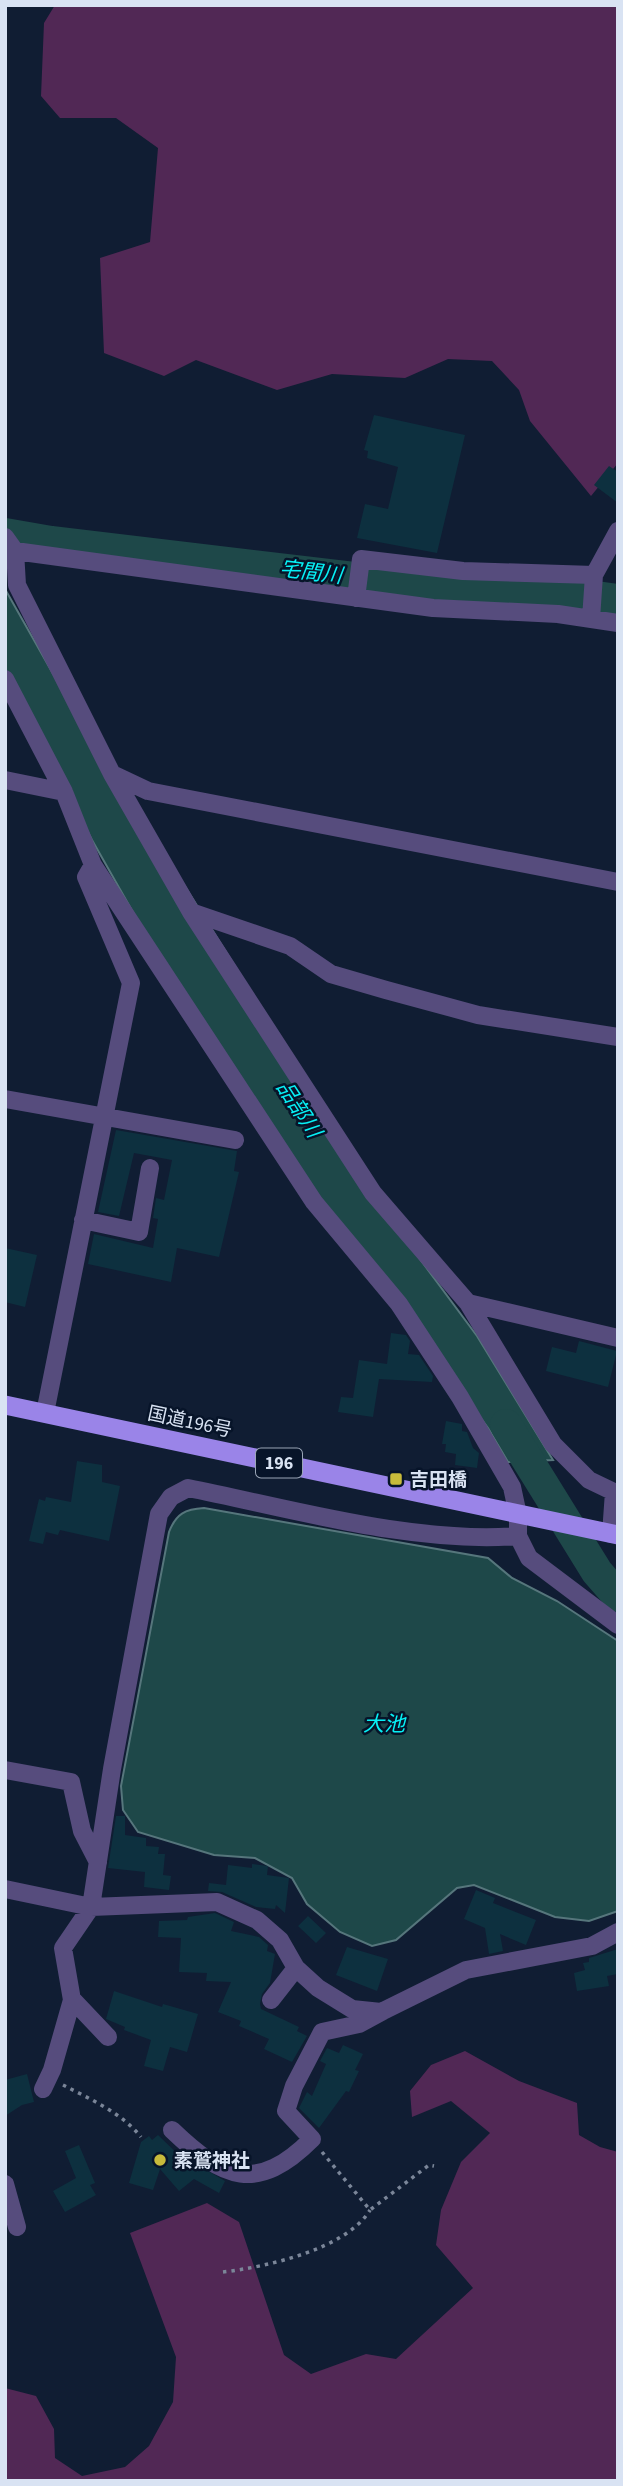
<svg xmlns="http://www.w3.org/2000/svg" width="623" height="2486" font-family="'Source Sans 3','Noto Sans JP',sans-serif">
  <rect width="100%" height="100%" fill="#101d33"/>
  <path fill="#512855" d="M55,5H618V463L591,496L530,421L519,390L492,361L448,359L405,378L332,374L277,390L196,360L164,376L104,353L100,258L150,242L158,148L116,118H60L41,96L44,23Z
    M465,2051L519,2081L577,2103L579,2135L600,2147L618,2152V2481H5V2388L36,2396L54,2429L55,2458L82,2476L125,2467L149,2446L173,2402L176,2357L130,2233L207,2203L239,2222L284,2355L311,2374L366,2354L396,2359L473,2288L436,2245L441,2210L461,2162L490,2133L451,2101L412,2117L410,2091L431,2065Z"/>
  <path fill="#1e4849" stroke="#56767c" stroke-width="2" d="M5,589L64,693L408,1243L477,1336L553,1460L508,1462L488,1428L314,1190L147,937L92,840L5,672Z
    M204,1508L488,1558L512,1578L557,1601L618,1641V1911L589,1921L555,1917L474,1885L457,1888L396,1940L372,1946L340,1932L307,1904L292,1878L255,1858L214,1855L138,1832L123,1810L121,1786L169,1532C176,1514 185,1509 204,1508Z"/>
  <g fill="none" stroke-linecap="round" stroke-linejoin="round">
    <path stroke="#1e4849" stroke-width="32" d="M5,534L51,542L405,584L575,594L618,600
      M506,1425L597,1572L618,1596"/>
  </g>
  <path fill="#0d303f" d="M374,415L465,435L437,553L357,538L365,504L388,509L398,467L367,458L368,451L364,450Z
    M609,466L618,472V503L594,485Z
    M116,1130L237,1151L234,1171L239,1172L219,1257L177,1248L171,1282L88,1264L94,1234L153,1248L158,1219L153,1218L156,1198L164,1200L172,1160L134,1153L119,1216L98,1212Z
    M5,1248L37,1255L25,1307L5,1302Z
    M391,1333L406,1335L410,1341L408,1354L419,1355L433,1376L432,1382L379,1379L373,1417L338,1412L341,1397L353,1398L359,1360L387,1364Z
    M579,1341L617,1351L608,1387L546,1371L552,1347L576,1353Z
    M446,1421L462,1424V1431L467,1432L473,1448L479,1453L477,1468L455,1465L456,1454L445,1452L446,1444H442Z
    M77,1461L102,1465V1482L120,1486L109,1541L60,1530L58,1535L46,1532L43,1544L29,1541L39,1499L45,1501L46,1497L71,1502Z
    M116,1816H125V1835L146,1838V1846L159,1847L158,1854H165L163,1875L171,1876L169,1890L144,1887L145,1872L108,1868Z
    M252,1864L268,1866L267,1875L289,1878L285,1913L276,1905L275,1909L256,1907L222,1892L208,1891L209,1883L226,1885L228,1865L252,1868Z
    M476,1890L495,1898L493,1903L536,1920L526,1945L500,1934L503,1951L489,1954L485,1928L464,1919Z
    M215,1913L234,1922L231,1931L259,1937L268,1945L267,1951L275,1954L270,1983L262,1994L260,2004L261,2009L299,2027L297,2031L307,2036L292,2062L264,2049L269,2039L239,2026L241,2021L218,2012L231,1982L206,1981L207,1973L179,1972L181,1938L158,1937L159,1921L187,1920L188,1917Z
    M308,1916L326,1933L316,1943L298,1926Z
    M347,1947L388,1959L377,1991L336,1975Z
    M618,1949V1974L607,1976L609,1986L577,1991L574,1973L585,1970L583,1963L589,1962V1958Z
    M114,1991L162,2007L163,2004L198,2014L187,2052L170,2047L163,2071L144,2066L151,2040L124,2030L125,2027L106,2019Z
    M343,2045L363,2054L355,2070L359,2071L349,2092L346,2091L319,2128L299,2108L307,2092L312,2096L326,2064L320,2061L327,2048L339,2053Z
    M27,2074L34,2102L22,2105L5,2116V2080Z
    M158,2135L185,2161L188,2159L225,2181L219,2193L194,2179L179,2191L160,2169L153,2190L129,2183L141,2142L149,2136L152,2140Z
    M79,2145L95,2183L90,2185L96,2195L65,2212L53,2191L76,2178L65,2151Z"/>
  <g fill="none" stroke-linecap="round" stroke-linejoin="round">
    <path stroke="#7b8699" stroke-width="3.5" stroke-dasharray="3.5 5" stroke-linecap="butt" d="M63,2085C90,2099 122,2113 141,2137
      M322,2152L370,2210L429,2165L434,2166
      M223,2272C266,2267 347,2249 370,2210"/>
    <path stroke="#564c7d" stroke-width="18" d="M5,537L15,551L17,585L112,774L191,912L373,1193L468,1303L553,1444L589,1480L614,1492L611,1534
      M15,551L433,608L558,614L618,623
      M356,598L361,559L463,571L594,575L618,531
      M591,619L594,575
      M5,679L64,792L93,865L314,1202L399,1304L460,1397L512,1487L518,1515V1536L529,1558L618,1625
      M112,774L148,791L618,882
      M5,780L64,792
      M191,912L290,946L331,974L386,990L478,1015L618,1037
      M5,1099L235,1140
      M83,1220L139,1232L150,1168
      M468,1303L618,1338
      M45,1413L131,983L86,877L93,865
      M5,1770L71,1782L82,1831L98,1862
      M5,1889L91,1907L217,1902L257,1920L280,1940L296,1968L318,1988L352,2009L381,2012L466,1970L592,1946L618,1932
      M72,1999L108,2037
      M271,2000L296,1968
      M43,2089L52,2070L72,2000L63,1948L91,1907L112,1769L159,1514L171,1497L188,1488C293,1509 412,1544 518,1536
      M172,2130C223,2179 257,2194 312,2139L286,2111L294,2086L322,2032L359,2024L383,2011
      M5,2184L17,2227"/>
    <path stroke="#9a84e8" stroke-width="19" d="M5,1405L618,1535"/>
  </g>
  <g fill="#c8bb3b" stroke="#071429" stroke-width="2.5">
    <rect x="389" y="1472" width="14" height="14" rx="3.5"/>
    <circle cx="160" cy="2160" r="7"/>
  </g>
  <g text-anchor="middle" stroke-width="5" stroke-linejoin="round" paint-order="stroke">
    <rect fill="#071429" stroke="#9aa5b6" stroke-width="2" x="256" y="1448.5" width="46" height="29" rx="5"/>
    <g font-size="18" font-weight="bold" fill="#d9e3f3">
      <text x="279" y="1469">196</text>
    </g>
    <g font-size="19" fill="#d9e3f3" stroke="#071429">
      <text transform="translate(190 1421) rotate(12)" y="7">国道196号</text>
    </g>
    <g font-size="19" font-weight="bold" fill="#d9e3f3" stroke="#071429" text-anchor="start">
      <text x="410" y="1486">吉田橋</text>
      <text x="174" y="2167">素鷲神社</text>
    </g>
    <g font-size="21" font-style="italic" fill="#07f0f5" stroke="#071429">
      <text transform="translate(311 572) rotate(7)" y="7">宅間川</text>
      <text transform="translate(299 1109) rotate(57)" y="7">品部川</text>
      <text x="384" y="1731">大池</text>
    </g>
  </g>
  <rect width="623" height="2486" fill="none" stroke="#d9e3f3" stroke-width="14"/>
</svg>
